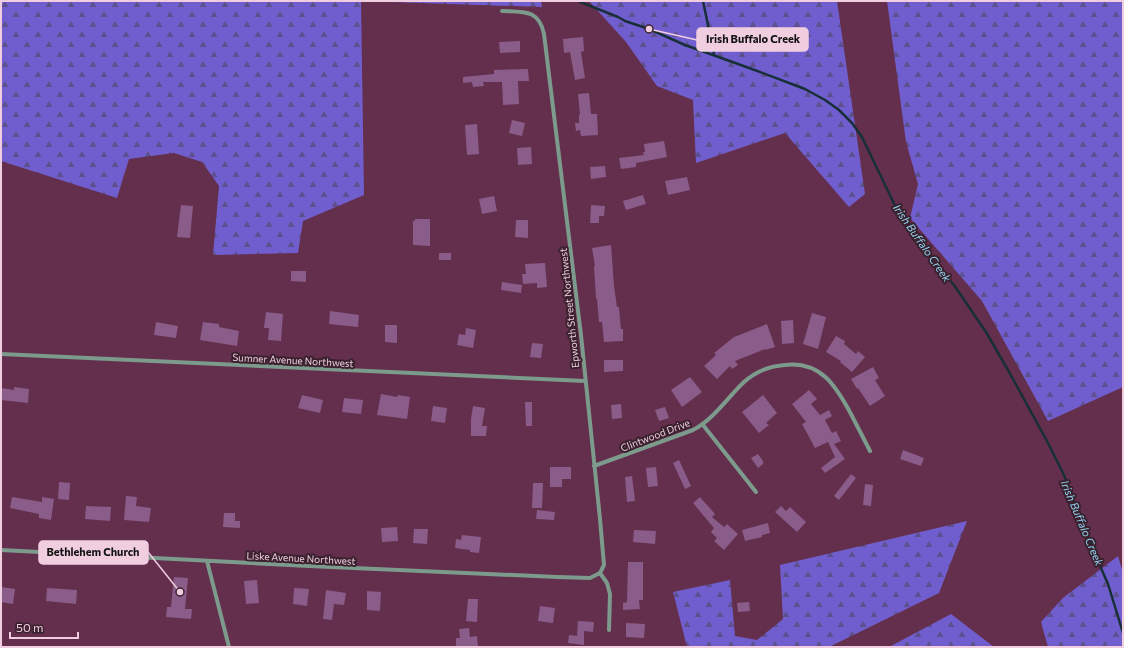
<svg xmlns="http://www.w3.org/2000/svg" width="1124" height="648" font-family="Commissioner,sans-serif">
  <defs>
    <pattern id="forest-firs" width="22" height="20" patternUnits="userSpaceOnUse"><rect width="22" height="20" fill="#705ece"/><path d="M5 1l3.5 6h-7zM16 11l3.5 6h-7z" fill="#5e508f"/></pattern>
  </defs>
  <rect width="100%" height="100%" fill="#642e4d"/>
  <path fill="url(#forest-firs)" d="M1,1H541L542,7L361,1L364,195L303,221L298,253L213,255L219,186L202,162L174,153L129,159L117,198L1,161Z
    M589,1H837L865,194L849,207L785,133L696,163L693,100L657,86L626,42Z
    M887,1H1123V387L1048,421L982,301L910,218L918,184L906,142Z
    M967,521L939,593L829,647H687L673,592L730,580L735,636L757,640L783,619L780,565Z
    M1118,556L1123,573V647H1048L1041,622L1063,598Z
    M951,614L994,647H889Z"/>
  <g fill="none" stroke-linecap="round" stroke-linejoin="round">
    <path stroke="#182f38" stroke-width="2.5" d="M578,1L618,17L625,21L649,29L685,45L752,69L805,89L825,100L839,110L852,123L862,137L900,216L936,265L954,285L986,332L1008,370L1047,441L1064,475L1093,550L1108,584L1123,633
      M703,1L714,54"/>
  </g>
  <path fill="#8a5c89" d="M583,37L584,51L581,52L585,78L575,80L570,52L564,53L563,39Z
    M520,41V52L500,53L499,42Z
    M528,69L529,81H518L519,104L503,105L502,82H483L484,86L473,87L472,82L463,83V77L494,74V70Z
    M589,93L591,114H597L598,135L581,136L580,130L576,131L575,123H579V115H580L578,94Z
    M512,120L525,123L522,136L509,133Z
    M477,124L479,154L467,155L465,125Z
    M664,141L667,157L636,163V167L621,169L619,158L644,155L643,152H645L644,144Z
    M531,147L532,164L518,165L517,148Z
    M605,166L606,177L591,179L590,167Z
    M687,177L690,190L668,195L665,181Z
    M643,195L646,204L626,210L623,201Z
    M494,196L497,211L482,214L479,199Z
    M181,205L193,206L190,238L177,237Z
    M591,205L605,206L604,216H599V223H590Z
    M415,219H430V246L413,245V221H415Z
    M516,220H528V238L515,237Z
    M611,245L614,286L617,307H619L621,329H623V341L604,342L602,322H599L597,299H596L594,266H595L592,248Z
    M439,253H451V260H439Z
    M545,263L547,287L537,288V283L523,284L522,274H526L525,264Z
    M291,271H306V282L291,281Z
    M502,282L522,285L521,293L501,290Z
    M330,311L359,315L358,327L329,324Z
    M266,312L283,314L281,341L268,340L269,328H264Z
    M812,313L826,317L818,349L803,344Z
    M793,320L794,343L782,344L781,321Z
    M156,322L178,326L176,338L154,335Z
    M203,322L219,324V327L239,331L237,346L200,340Z
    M767,324L775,347L765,350V349L735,361L738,365L732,369L730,366L717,379L704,366L716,355L714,353L734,337Z
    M385,325H397V343L385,342Z
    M466,328L476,330L473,348L457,345L459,334L465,335Z
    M836,336L845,341L844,344L856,354L858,351L865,357L852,372L840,362L841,361L826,352Z
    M532,343L543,344L541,358L530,357Z
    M604,360H623V371L604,372Z
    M873,367L879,378L875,380L885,396L870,406L858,388L857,389L851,379Z
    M690,377L702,392L682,407L671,390Z
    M14,387L29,389L28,403L1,400V388L14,390Z
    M809,390L817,399L811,404L820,415L829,410L832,416L825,420L832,433L836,431L841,441L834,444L845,459L825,473L821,468L835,457L828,442L815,448L802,424L806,422L792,404Z
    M381,394L397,397L398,395L410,397L407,419L377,415Z
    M302,395L323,400L320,413L298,408Z
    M763,395L777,413L766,423L769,425L759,433L742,412Z
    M344,398L363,400L361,414L342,412Z
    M525,402H532V426H526Z
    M621,404L622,418L612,419L611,405Z
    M433,406L447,408L445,423L431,421Z
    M473,406L485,408L482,426H487L486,436H471V419Z
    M665,407L669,418L659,421L655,410Z
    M903,450L924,458L921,466L900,459Z
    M758,454L763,461V464L758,468L751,458Z
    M679,460L691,486L685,489L673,463Z
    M550,467H571V479H562V487H550Z
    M656,467L658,486L648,487L646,468Z
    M851,474L856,478L839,500L834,496Z
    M632,476L635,501L627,502L625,477Z
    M59,482L70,483L69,500L58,499Z
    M533,483H543L542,508H532Z
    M865,484L873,485L871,506L863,505Z
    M126,496L137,497L136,506L151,508L149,522L124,520Z
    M12,497L42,502V497L54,499L51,520L39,518V514L10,508Z
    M700,497L715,514L712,517L724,527L727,524L738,534L724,550L714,541L717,538L711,532L714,528L693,503Z
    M86,506L111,507L110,521L85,519Z
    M781,506L786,511L790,507L806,522L797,532L775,512Z
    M537,510L555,512L554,520L536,519Z
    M224,513H235V521H240V528L223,527Z
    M768,523L770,533L762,535V537L745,541L742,530Z
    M397,527L398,541L382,542L381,528Z
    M414,529H428L427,544L413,543Z
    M634,530L656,531L655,544L633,542Z
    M462,535L481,537L479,553L470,552V550L455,548L456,539L461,540Z
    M628,562H643V600H639L640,609L623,610V603L627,602Z
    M174,577L188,578L185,609H192L191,619L166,617L167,607H171Z
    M257,580L259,603L246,604L244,581Z
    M1,587L15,589L13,604L1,602Z
    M47,588L77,590L76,604L46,601Z
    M294,588L309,589L307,606L293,604Z
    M326,590L346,593L344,605L334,604L332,620L323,619Z
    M367,591L381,592L380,611L367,610Z
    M468,599H478L477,622L466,621Z
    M749,602L750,611L738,612L737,603Z
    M540,606L555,608L553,623L538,621Z
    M578,621L594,622L593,632L584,631V645L568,643L569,635L577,636Z
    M626,623L645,624L644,638L626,637Z
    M469,628L470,637L477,636L478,647H456V638H460L459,629Z"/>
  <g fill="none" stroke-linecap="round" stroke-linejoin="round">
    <path stroke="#7c9b8d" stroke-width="4" d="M502,11C523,12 539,9 544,34L581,335L600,519L604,565L600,573
      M1,354L585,381
      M703,425L756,492
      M594,466L693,430C714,419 727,398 744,382C755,372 770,366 785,365C821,361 836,386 851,414C857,426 864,439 870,451
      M1,550L309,566L557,577L590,578L600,573
      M207,561L229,647
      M600,573L607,583L610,594L609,630"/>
  </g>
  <g text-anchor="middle" stroke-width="4" stroke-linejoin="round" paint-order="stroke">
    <g font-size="10" fill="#f0cedf" stroke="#3a212e">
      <text transform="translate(569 308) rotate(-96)" y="4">Epworth Street Northwest</text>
      <text transform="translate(293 360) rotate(3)" y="4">Sumner Avenue Northwest</text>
      <text transform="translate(655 435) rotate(-21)" y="4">Clintwood Drive</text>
      <text transform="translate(301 558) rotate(3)" y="4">Liske Avenue Northwest</text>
    </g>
    <g font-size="11" font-style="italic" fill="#92d5f2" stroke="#3a212e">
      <text transform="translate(922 243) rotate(55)" y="4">Irish Buffalo Creek</text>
      <text transform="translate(1082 523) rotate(67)" y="4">Irish Buffalo Creek</text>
    </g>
  </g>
  <path fill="none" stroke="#f0cedf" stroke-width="1.5" d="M649 29L697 40M180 592L148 552"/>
  <g fill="#f0cedf" stroke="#3a212e" stroke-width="1.5">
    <circle cx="649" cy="29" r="4"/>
    <circle cx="180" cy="592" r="4"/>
  </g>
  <g fill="#f0cedf" stroke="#f0cedf" stroke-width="1.5">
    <rect x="697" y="28" width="111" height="23" rx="4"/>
    <rect x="39" y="541" width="109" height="23" rx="4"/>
  </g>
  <g font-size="11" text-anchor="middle" font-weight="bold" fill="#111">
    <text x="753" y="43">Irish Buffalo Creek</text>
    <text x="93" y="556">Bethlehem Church</text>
  </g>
  <rect width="1124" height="648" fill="none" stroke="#f0cedf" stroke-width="4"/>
  <path d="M10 632v6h68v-6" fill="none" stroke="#f0cedf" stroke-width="2"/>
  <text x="16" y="632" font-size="12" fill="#f0cedf" stroke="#3a212e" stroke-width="3" paint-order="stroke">50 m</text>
</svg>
